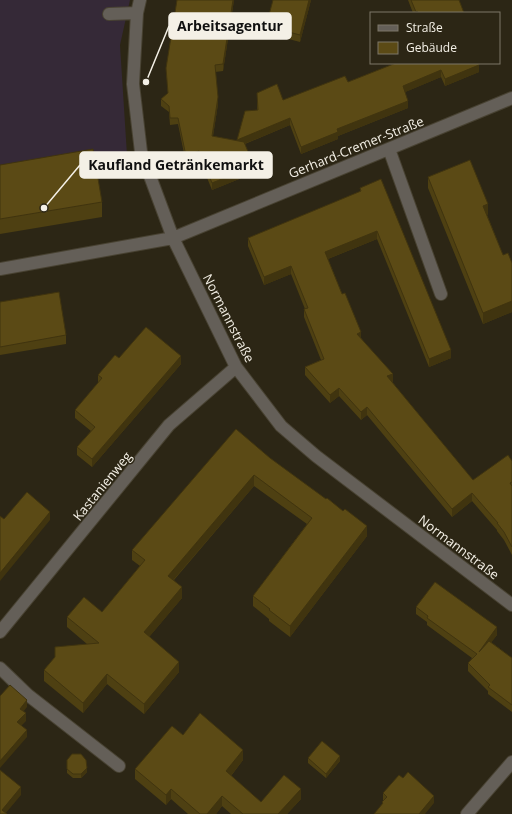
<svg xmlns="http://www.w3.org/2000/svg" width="512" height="814" font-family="'Open Sans',sans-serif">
  <rect width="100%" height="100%" fill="#2c2615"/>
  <path fill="#352937" d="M0,0H130L120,45L127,155L0,166Z"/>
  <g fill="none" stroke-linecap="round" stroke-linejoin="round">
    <g stroke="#484232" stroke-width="14">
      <path id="minor" d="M140,0L137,13L133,84L141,152L173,238L236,367L281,426L316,456L512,605
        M109,14L137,13
        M389,149L441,294
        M0,269L173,238L512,98
        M0,632L169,425L236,367
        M0,668L28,695L119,766
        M467,814L512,762"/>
    </g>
    <use href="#minor" stroke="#645f58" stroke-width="12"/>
  </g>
  <path fill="#4e4012" d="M234,0L223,71L215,72L218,104L213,136L237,141L257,110V93L283,100L348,82L396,63L479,72L445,86L441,77L405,92L408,108L338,136V139L301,154L290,125L245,144L254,173L212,190L199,158L186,163L178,124L170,125L169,112L161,106V99L168,93L166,68Z
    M311,0L300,42L266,33V26Z
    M408,0H459L464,13H413Z
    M0,165L102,202V217L0,234Z
    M428,177L488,214L487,215L503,255L512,263V312L483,324L428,188Z
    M360,188L451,358L429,367L377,239L328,259L342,294L361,338L393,382H392L473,480L512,461V555L504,540L497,531V530L472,501L452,517L367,415L361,420L339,396L330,403L305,375V367L321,360L304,317V309H305L291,274L264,285L248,246V238L360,192Z
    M0,302L66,335V344L0,355Z
    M119,358L181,364L92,467L77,455V447L91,431L75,418V410L98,383V375Z
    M270,458L367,536L290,637L269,621V619L253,606V596L307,524L254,486L174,580L182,598L149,637L179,672L144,714L107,684L83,713L44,681V670L55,657V647L87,644L67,627V617L102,612L140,566L132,560V550Z
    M416,607L497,635L491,642L512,658V712L488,694V691L468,671V663L472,658L427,625V622L416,614Z
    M183,735L243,760L231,776L261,802L301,799L287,814H231L222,806L216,814H188L171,799L166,805L135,779V769Z
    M308,758L340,761L326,778L308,763Z
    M67,760L87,772L81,778H73L67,773Z
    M383,793L434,803L382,805V802L383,801Z"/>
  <path fill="#40340f" d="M233,0H234L223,71V64Z
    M309,0H311L300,42V35Z
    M479,65V72L445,86V79Z
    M441,70V77L403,93V86Z
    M218,97V104L212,142V136Z
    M408,101V108L338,136V139L301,154V147L337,129Z
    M290,118V125L237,147V140Z
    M199,151V158L186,163V156Z
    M254,166V173L212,190V183Z
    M488,204V214L483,216V206Z
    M377,231V239L325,260V252Z
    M291,266V274L264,285V277Z
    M512,301V312L483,324V313Z
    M361,332V340L357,334Z
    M451,350V358L429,367V359Z
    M181,356V364L92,467V459Z
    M393,374V382L387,384V376Z
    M339,388V396L330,403V395Z
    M367,407V415L361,420V412Z
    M254,475V486L168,586V576Z
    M472,493V501L452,517V509Z
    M50,512V520L0,581V573Z
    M367,526V536L290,637V626Z
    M182,587V598L144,643V632Z
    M497,627V635L479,659V652Z
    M179,662V672L144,714V704Z
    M107,674V684L83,713V703Z
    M27,700V707L20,716V709Z
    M26,713V721L17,730V722Z
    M27,730V737L0,768V761Z
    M243,750V760L226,782V771Z
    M340,756V761L326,778V774Z
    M87,768V772L81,778V774Z
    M21,787V795L5,814L2,810Z
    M171,789V799L166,805V795Z
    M301,789V799L287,814H278Z
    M222,796V806L216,814H207Z
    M434,796V803L425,814H419Z"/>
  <path fill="#5b4a15" stroke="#40340f" d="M177,0H233L223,64L215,65L218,97L212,136L244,142L254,166L212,183L199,151L186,156L178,118H170L169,106L161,99L168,93L166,68Z
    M273,0H309L300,35L266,26Z
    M411,0H459L464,13H418L417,11L416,12Z
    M396,63H479V65L445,79L441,70L403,86L408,101L337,129L338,132L301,147L290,118L237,140L245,111L258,110L257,93L277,84L283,100L345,76L348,82Z
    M93,149L102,202L0,219V165Z
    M470,160L488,204L483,206L503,255L508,253L512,263V301L483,313L428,177Z
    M381,179L451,350L429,359L377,231L325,252L342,294L345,293L361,332L357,334L393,374L387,376L473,480L508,455L512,461V482L510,483L512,486V547L504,532L497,523H498L472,493L452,509L367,407L361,412L339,388L330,395L305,367L324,359L304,309L308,308L291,266L264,277L248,238L361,191L360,188Z
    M59,292L66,335L0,347V302Z
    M146,327L181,356L92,459L77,447L95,427L75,410L102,378L98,375L115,355L119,358Z
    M236,429L270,458L326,499L327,498L343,511L345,509L367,526L290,626L269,610L270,609L253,596L312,518L254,475L168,576L182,587L144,632L179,662L144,704L107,674L83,703L44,670L55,657V647L99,643L67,617L84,597L102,612L145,560L132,550Z
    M27,492L50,512L0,573V516L4,519Z
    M435,582L497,627L479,652L489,641L512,658V705L488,687L490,685L468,663L477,654L427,618L428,616L416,607Z
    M10,685L27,700L20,709L26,713L17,722L27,730L0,761V696Z
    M200,713L243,750L226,771L261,802L284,775L301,789L278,814H243L222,796L207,814H200L171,789L166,795L135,769L172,726L183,735Z
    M322,741L340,756L326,774L308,758Z
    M72,754H81L86,760L87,768L81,774H73L67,769V760Z
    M0,770L21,787L2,810L7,814H0Z
    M408,772L434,796L419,814H374L383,803L382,802L387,797L383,793L399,775L403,778Z"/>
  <g text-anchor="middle" stroke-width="3" stroke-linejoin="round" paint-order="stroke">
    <g font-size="13" fill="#f4f0e6" stroke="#2c2615">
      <text transform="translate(356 147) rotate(-22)" y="5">Gerhard-Cremer-Straße</text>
      <text transform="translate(229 318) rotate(63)" y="5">Normannstraße</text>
      <text transform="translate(102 486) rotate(-51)" y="5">Kastanienweg</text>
      <text transform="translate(459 547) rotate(37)" y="5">Normannstraße</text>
    </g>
  </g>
  <path fill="none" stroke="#f4f0e6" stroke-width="1.5" d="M146 82L169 26M44 208L80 165"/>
  <g fill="#f4f0e6" stroke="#2c2615" stroke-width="1.5">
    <circle cx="146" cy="82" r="4"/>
    <circle cx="44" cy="208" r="4"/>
  </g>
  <g fill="#f4f0e6" stroke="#f4f0e6" stroke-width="1.5">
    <rect x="169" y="13" width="122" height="26" rx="4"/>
    <rect x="80" y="152" width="192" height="26" rx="4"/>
  </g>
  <g font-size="14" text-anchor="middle" font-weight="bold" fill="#111">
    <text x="230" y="31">Arbeitsagentur</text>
    <text x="176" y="170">Kaufland Getränkemarkt</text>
  </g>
  <rect x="370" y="12" width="130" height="52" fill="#2c2615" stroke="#7c7769"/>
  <rect x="378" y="25" width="20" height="6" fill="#645f58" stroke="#7c7769"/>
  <text x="406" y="32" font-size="12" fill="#f4f0e6">Straße</text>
  <rect x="378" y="42" width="20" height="12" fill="#5b4a15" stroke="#7c7769"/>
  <text x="406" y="52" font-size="12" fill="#f4f0e6">Gebäude</text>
</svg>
